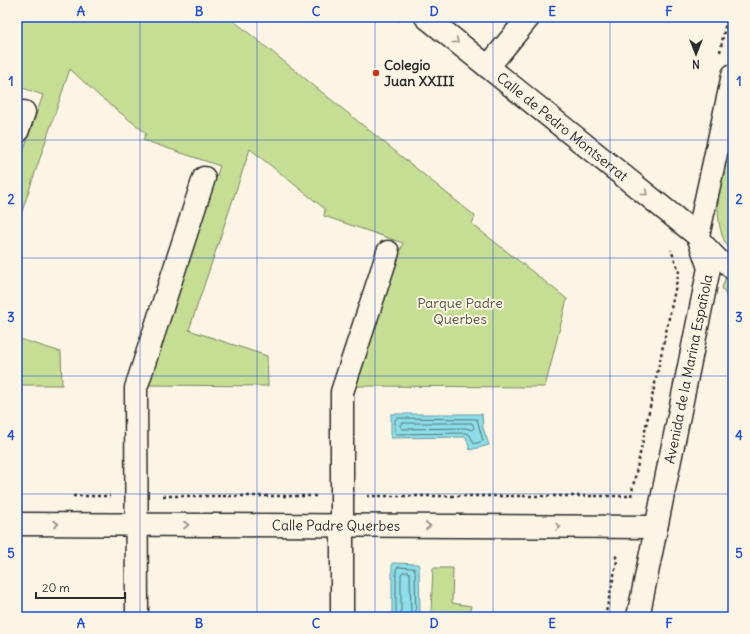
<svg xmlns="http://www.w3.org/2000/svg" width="750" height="634" font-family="Delius,sans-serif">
  <rect width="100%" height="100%" fill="#fcf5e5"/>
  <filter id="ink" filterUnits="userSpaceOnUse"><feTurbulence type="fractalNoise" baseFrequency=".025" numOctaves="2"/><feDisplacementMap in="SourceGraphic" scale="8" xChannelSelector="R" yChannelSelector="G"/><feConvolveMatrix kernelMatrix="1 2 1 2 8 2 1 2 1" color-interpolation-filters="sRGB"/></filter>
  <g filter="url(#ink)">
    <path fill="#c6de94" stroke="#788460" d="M17,17H229L475,216L472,224L567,299L545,387L355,386L403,243L324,216L325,209L250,149L189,330L267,356L268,386L147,385L220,166L143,140L146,133L99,96L70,69L17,226V169L43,95L17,86Z
      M733,125V254C729,248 724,242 722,235C711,201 726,160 733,125Z
      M733,255V308L722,288Z
      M17,338L61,352L62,385H17Z
      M433,568H453L452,603L471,606L469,617H446V615L431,612Z"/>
    <path fill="#8ddee8" stroke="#66969c" d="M391,414H482L483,428L489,445L470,450L466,437L391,438Z
      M392,563L419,564L420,616L423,617H392Z"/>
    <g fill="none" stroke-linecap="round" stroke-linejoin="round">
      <path stroke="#527377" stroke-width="1" d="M397,418L477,419L483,441L474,444L470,435L466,433L397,434L395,432V420Z
        M402,423H472L473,425L474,428L472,430L466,428L402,429L400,425Z
        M396,617V569L398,567L413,568L415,569L416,617
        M401,617V574L403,572H409L410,574L411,617"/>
      <g stroke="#2b2b2b" stroke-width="20">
        <path id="service" d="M700,238L733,272"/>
      </g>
      <g stroke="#2b2b2b" stroke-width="25">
        <path id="pedestrian" d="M17,132L24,112
          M137,617L136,388L204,178
          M342,617V392L388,252"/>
      </g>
      <g stroke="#2b2b2b" stroke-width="25">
        <g id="minor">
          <path id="s1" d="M426,17L698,236"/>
          <path d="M488,67L529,17"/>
          <path id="s2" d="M17,524L656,527"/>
          <path id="s3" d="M638,617L709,268L698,236L733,75"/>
        </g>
      </g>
      <path stroke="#2b2b2b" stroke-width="2.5" stroke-dasharray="3 3" stroke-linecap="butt" d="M395,17L400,21
        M720,52L727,17
        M73,496H110
        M163,496H316
        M367,496H631L679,271L671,250
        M605,617L617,561L615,553"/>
      <use href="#service" stroke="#fcf5e5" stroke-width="17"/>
      <use href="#pedestrian" stroke="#fcf5e5" stroke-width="22"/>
      <use href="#minor" stroke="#fcf5e5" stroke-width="22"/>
    </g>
    <defs><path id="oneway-chevron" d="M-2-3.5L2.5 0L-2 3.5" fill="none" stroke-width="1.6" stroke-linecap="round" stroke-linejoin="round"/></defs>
    <g stroke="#949088">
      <use href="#oneway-chevron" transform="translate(456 41) rotate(39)"/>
      <use href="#oneway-chevron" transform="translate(645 193) rotate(39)"/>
      <use href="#oneway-chevron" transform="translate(56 524)"/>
      <use href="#oneway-chevron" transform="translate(186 525)"/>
      <use href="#oneway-chevron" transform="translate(428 526)"/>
      <use href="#oneway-chevron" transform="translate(558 527)"/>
    </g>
  </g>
  <path fill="none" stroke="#1d4ed8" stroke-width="1" stroke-opacity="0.55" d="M140,17V617M257,17V617M375,17V617M493,17V617M610,17V617M17,140H733M17,258H733M17,376H733M17,494H733"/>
  <circle fill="#c8321e" stroke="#fcf5e5" stroke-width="1.5" cx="376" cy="73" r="4"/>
  <g text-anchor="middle" stroke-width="4" stroke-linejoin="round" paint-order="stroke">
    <g font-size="14" font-weight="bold" fill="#2b2b2b" stroke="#fcf5e5" text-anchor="start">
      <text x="384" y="70">Colegio<tspan x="384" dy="16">Juan XXIII</tspan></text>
    </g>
    <g font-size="14" fill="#2b2b2b" stroke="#fcf5e5">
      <text dy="5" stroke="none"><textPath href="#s1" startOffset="175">Calle de Pedro Montserrat</textPath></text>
      <text dy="5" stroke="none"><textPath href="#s3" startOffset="253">Avenida de la Marina Española</textPath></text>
      <text dy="5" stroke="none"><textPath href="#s2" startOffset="319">Calle Padre Querbes</textPath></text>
    </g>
    <g font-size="14" fill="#525845" stroke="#fcf5e5">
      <text x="460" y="308">Parque Padre<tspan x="460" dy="16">Querbes</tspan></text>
    </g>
  </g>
  <rect width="750" height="634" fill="none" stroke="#fcf5e5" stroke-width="44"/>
  <g transform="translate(696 54) rotate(180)" stroke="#fcf5e5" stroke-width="3" paint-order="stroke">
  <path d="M0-3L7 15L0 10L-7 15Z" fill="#2b2b2b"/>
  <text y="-6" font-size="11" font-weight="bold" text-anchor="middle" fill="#2b2b2b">N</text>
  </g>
  <path d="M36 592v6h89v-6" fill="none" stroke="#2b2b2b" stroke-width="2"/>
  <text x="42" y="592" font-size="12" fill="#2b2b2b" stroke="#fcf5e5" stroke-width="3" paint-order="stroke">20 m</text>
  <rect x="22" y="22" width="706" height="590" fill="none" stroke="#1d4ed8" stroke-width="1.5"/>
  <g font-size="13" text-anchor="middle" font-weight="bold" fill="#1d4ed8">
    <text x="81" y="16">A</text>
    <text x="199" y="16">B</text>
    <text x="316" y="16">C</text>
    <text x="434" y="16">D</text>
    <text x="552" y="16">E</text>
    <text x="669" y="16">F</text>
    <text x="11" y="86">1</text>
    <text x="739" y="86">1</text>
    <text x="11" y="204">2</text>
    <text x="739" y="204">2</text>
    <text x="11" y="322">3</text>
    <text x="739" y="322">3</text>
    <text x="11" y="440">4</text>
    <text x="739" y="440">4</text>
    <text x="11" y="558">5</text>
    <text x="739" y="558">5</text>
    <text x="81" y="628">A</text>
    <text x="199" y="628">B</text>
    <text x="316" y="628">C</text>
    <text x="434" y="628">D</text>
    <text x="552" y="628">E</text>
    <text x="669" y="628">F</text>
  </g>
</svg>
